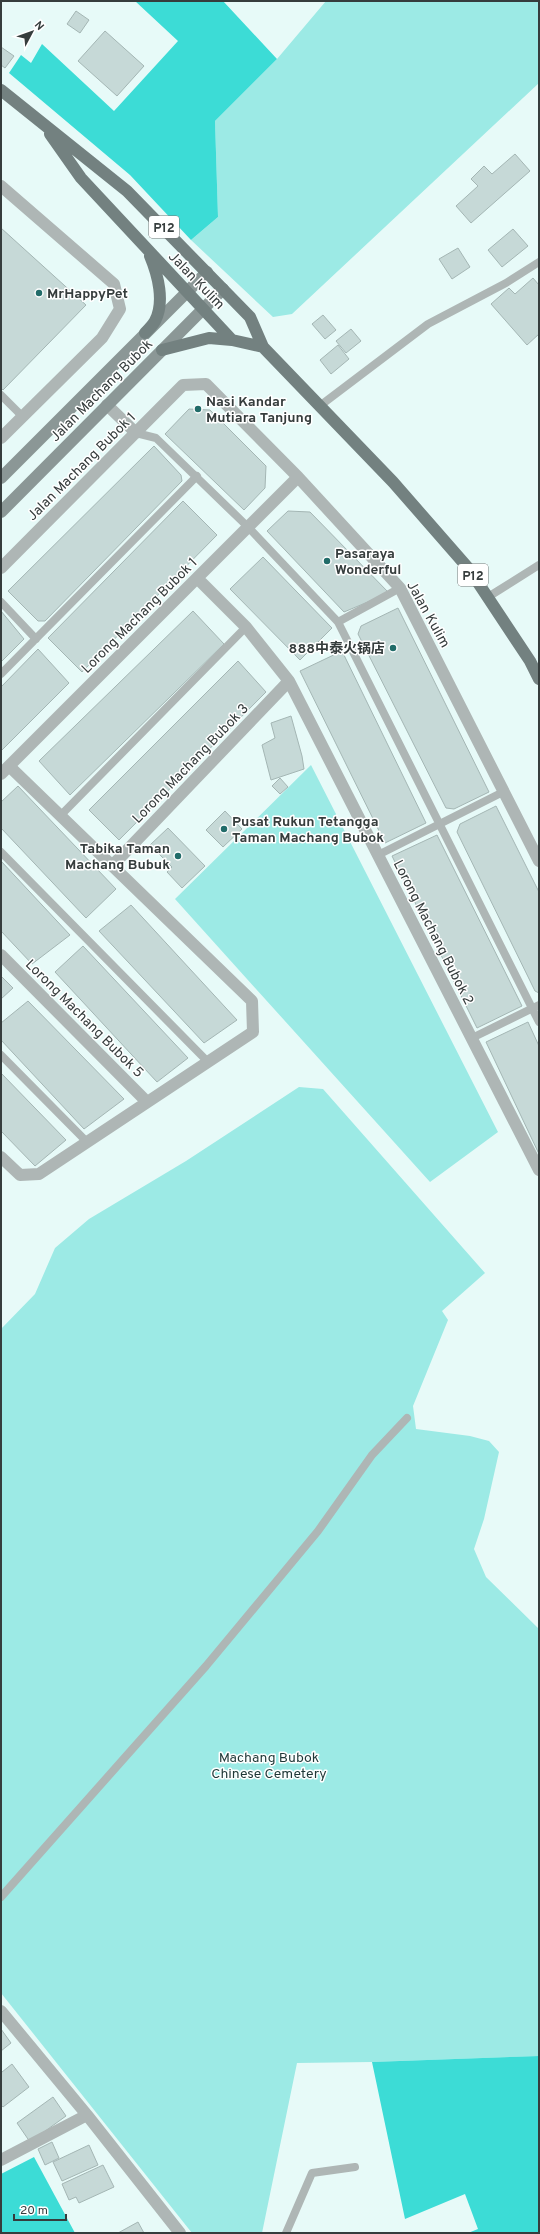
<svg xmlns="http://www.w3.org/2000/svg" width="540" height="2234" font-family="Overpass,'Noto Sans SC',sans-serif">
  <rect width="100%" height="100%" fill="#e7faf8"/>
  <path fill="#9ceae5" d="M326,1H539V83L292,314L273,317L191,240L218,217L215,121L277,59Z
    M311,765L498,1132L430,1182L175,899Z
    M299,1087L323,1089L485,1273L442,1311L448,1320L413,1406L416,1429L470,1436L489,1441L499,1452L484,1519L474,1549L486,1577L539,1629V2056L372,2062L297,2063L262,2233H192L1,1993V1329L35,1294L55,1248L89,1219L186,1161Z"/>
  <path fill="#3cdcd6" d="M135,1H223L277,59L215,121L218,217L191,240L130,175L9,73L21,55L31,63L42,44L114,111L178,41Z
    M539,2056V2233H468L478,2229L465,2194L405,2219L372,2062Z
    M34,2157L75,2233H1V2174Z"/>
  <path fill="#c6d9d7" stroke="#a4b6b4" d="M76,11L89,20L80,33L67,24Z
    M105,31L144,66L117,96L78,61Z
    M1,47L14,56L5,68L1,65Z
    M515,154L530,171L471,223L456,206L478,186L471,179L484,166L492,174Z
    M1,228L86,305L3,390L1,388Z
    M513,229L528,246L502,267L488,250Z
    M458,248L470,267L452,279L439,259Z
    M533,278L539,285V334L527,345L491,304L509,288L515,294Z
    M323,315L336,330L325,339L312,324Z
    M351,329L361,341L346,353L336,341Z
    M338,345L349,359L331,374L320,360Z
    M189,409L210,410L266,466L265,488L244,510L165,434Z
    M154,446L181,475L182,481L45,621H38L8,591Z
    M183,501L217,535L82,672L48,638Z
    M288,511L310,512L389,593L344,612L267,531Z
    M263,557L332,628L300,660L230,589Z
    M398,608L489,792L454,809L446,808L358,634L361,626Z
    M1,611L24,639L1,662Z
    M193,611L224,644L70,795L39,761Z
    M38,649L69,683L1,751V687Z
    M342,651L426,823L385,843L300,671Z
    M238,661L266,692L119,840L89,810Z
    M291,716L302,756L304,769L271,780L262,745L275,738L271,723Z
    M280,778L288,787L280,794L272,786Z
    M18,786L116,889L86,918L1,828V802Z
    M496,806L539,892V993L535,991L457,832L460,824Z
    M225,811L242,829L223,847L206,830Z
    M168,828L205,866L182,888L167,872L172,867L150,845Z
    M437,835L522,1006L477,1028L392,856Z
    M1,861L70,935L32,964L1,931Z
    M131,905L237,1020L204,1043L99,931Z
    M83,946L188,1058L157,1082L55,972Z
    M1,976L13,988L1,999Z
    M28,1001L124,1099L84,1129L1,1040V1023Z
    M528,1022L539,1046V1154L486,1042Z
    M1,1073L66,1140L35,1166L1,1131Z
    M1,2029L11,2043L1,2051Z
    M12,2064L29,2087L3,2107L1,2105V2070L2,2072Z
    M53,2097L66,2116L30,2142L17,2123Z
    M52,2142L59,2158L45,2165L38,2149Z
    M89,2145L98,2165L62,2181L53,2162Z
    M103,2165L114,2187L79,2203L76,2197L69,2200L62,2184Z
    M138,2222L144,2233H118Z"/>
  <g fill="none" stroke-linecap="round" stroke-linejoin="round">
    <path stroke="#aeb6b5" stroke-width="8" d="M1,395L23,417
      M321,405L428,324L506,283L539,262
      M136,433L156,438L248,527L338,622L539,1022
      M488,597L539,565
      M1,602L36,639
      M338,622L400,588
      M1,674L197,476
      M61,815L246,627
      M1,852L208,1062
      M378,855L505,791
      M472,1038L539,1005
      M1,1055L87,1142
      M1,1897L206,1666L318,1531L372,1455L407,1418
      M286,2233L312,2173L355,2167"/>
    <path stroke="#aeb6b5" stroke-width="12" d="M1,186L114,284L120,309L102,338L1,438
      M107,405L136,433
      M1,568L183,385L206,384L298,477L400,588L539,861
      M197,578L246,627L289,681L539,1170
      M1,774L298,477
      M112,866L289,681
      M1,955L147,1102
      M1,1157L20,1175L39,1174L253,1032L252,1001L9,766
      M1,2011L87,2115L180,2233
      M1,2160L87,2115"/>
    <path stroke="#8b9796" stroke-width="12" d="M1,478L207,272
      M1,512L223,289"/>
    <path stroke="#738180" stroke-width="12" d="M1,90L127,191L250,317L263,347L393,482L469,569L530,661L539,679
      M50,134L81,178L232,340
      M145,333C148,330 153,325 155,321C165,302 158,275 150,256
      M162,350L209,338L232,340L263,347"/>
  </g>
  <g fill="#216c69" stroke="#fff" stroke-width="1.5">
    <circle cx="39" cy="293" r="4"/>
    <circle cx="198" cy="409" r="4"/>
    <circle cx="327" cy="561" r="4"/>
    <circle cx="393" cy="648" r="4"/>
    <circle cx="224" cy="829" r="4"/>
    <circle cx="178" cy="856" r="4"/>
  </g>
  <g text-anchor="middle" stroke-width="3" stroke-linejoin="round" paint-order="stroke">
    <g fill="#fff" stroke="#727777" stroke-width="1">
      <rect x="149" y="216" width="30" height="22" rx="3"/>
      <rect x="458" y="564" width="30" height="22" rx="3"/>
    </g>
    <g font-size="13" font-weight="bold" fill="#363d3d">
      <text x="164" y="232">P12</text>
      <text x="473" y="580">P12</text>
    </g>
    <g font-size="14" fill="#363d3d" stroke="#fff">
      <text transform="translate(197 280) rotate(46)" y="5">Jalan Kulim</text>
      <text transform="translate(101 390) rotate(-45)" y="5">Jalan Machang Bubok</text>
      <text transform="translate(81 466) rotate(-45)" y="5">Jalan Machang Bubok 1</text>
      <text transform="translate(429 614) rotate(61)" y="5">Jalan Kulim</text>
      <text transform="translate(139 615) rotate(-45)" y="5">Lorong Machang Bubok 1</text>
      <text transform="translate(190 763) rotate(-46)" y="5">Lorong Machang Bubok 3</text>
      <text transform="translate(434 932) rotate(63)" y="5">Lorong Machang Bubok 2</text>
      <text transform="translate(85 1018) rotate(45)" y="5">Lorong Machang Bubok 5</text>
    </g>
    <g font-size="14" font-weight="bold" fill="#363d3d" stroke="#fff" text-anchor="start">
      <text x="47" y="298">MrHappyPet</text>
      <text x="206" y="406">Nasi Kandar<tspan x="206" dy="16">Mutiara Tanjung</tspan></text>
      <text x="335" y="558">Pasaraya<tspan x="335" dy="16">Wonderful</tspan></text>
      <text x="385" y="653" text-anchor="end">888中泰火锅店</text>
      <text x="232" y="826">Pusat Rukun Tetangga<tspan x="232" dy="16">Taman Machang Bubok</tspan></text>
      <text x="170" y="853" text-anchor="end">Tabika Taman<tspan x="170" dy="16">Machang Bubuk</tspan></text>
    </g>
    <g font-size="14" fill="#1f3837" stroke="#fff">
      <text x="269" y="1762">Machang Bubok<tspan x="269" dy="16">Chinese Cemetery</tspan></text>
    </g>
  </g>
  <rect width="540" height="2234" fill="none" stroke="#363d3d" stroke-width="4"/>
  <g transform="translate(32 32) rotate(49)" stroke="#ffffff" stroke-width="3" paint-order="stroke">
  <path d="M0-3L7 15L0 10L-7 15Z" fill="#363d3d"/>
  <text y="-6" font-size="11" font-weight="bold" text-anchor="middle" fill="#363d3d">N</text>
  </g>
  <path d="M14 2214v6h52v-6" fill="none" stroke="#363d3d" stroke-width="2"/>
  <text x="20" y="2214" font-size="12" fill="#363d3d" stroke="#ffffff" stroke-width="3" paint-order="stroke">20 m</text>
</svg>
